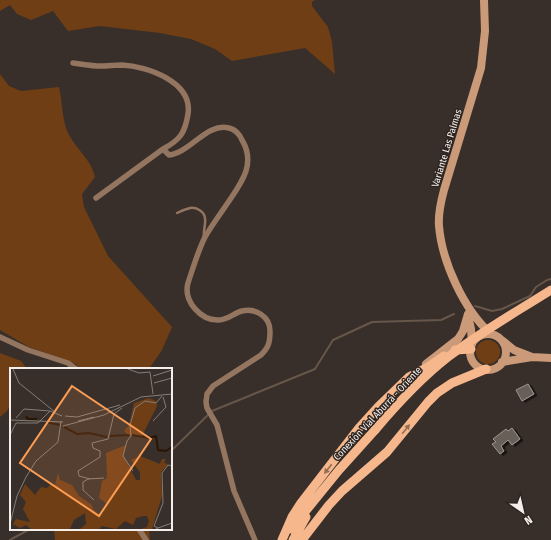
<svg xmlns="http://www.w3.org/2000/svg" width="551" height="540" font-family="'Fira Sans Condensed',sans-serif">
  <defs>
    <filter id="shadow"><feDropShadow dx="3" dy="1.5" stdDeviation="0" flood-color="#0009"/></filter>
  </defs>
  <rect width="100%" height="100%" fill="#382f2a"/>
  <path fill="#703e14" d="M0,0H315L312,2V6L328,27L332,42L335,74L305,48L232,61L215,49L191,39L160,33L100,26L68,31L53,11L31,20L17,14L10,5L0,11Z
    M0,74L9,86L21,91L59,87C62,100 62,115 66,128C72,146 91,158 95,177L82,194L84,207L108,256L172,327L162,350L149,369H79L76,364L29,347L0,330Z
    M476 352a12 12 0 1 1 24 0a12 12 0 1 1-24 0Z
    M0,353L21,361L27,369H11V404L7,411L0,417Z
    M54,529H149L150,540H55Z"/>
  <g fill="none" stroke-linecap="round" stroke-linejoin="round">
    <path stroke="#67564a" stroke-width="2" d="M475,306L492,311L502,309L530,296L536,287L547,280L551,279
      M171,451L212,411L315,369L333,340L372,322L441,320L454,314
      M10,540L30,529"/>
  </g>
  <path fill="#685f58" stroke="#a0958e" filter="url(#shadow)" d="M528,384L534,394L522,401L516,390Z
    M512,428L520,439L512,445L508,440L501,446L504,451L500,454L492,444L496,442L493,439L506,429L508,431Z"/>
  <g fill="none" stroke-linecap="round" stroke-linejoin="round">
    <path stroke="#937560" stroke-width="2.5" d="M177,213C181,211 186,209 190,208C196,207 204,211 205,218C206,224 203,231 204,237"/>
    <path stroke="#937560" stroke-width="5.5" d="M73,63C82,64 91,66 101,66C108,66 115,65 122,65C147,66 193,82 188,114C185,133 180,140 163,149L96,198
      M163,149L169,155C190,153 207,122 229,128C235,129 240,135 242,140C256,163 242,182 229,201C221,213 212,225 205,237C198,251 193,268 188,283C183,301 201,321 219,320C228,320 234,313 242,311C255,308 270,316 270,331C270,342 269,347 261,355L213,386L207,394L206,402L207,408L217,425L234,491L255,540
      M0,337L28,350L68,363L76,369
      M139,529L146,540"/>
    <path stroke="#cb9a79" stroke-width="8" d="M484,0L485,31L481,68L444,190C441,201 438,214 439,226C442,262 464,310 491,334
      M468,316L471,329L472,344
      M470 352a18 18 0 1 1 36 0a18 18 0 1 1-36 0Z
      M503,341L514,350L532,357
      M502,362L532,357L551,358
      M426,364L458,339L463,331L468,314"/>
    <path stroke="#f6b78c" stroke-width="9" d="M455,350L471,349
      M291,529L339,470L375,430
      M282,540L292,517L301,503L359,428L378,407L409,377L428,367L444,356
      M293,540L306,517
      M302,540L329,505L342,491L387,452L428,402L437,393L452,383L486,369"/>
    <path stroke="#f6b78c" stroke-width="9" d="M375,430C397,404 421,378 448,357C481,332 516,312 551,290"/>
  </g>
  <defs><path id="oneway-solid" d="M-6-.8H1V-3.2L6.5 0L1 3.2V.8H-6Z"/></defs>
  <g fill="#926e56">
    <use href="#oneway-solid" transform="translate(406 429) rotate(-51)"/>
    <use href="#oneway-solid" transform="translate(328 469) rotate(128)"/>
  </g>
  <g text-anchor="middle" stroke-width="3" stroke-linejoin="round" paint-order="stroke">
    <g font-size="10" fill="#f5efeb" stroke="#2e2520">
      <text transform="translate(446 148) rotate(-73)" y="4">Variante Las Palmas</text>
      <text transform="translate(377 413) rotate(-47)" y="4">Conexión Vial Aburrá - Oriente</text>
    </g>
  </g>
  <g transform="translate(10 368)">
    <rect width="162" height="162" fill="#382f2a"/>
    <path d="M139,30L146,33L147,38L132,68L118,67L114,63L119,57L124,35ZM116,77L113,87L126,112H130V104L121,92L130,88L150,96L152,91H156L154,95L158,96L151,104L152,128L142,161H131L137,159L139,153L137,148H133L126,150L123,157L115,153L106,161L92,158L89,161H70L76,156L75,145L64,152L60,161H21L16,157L10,160L3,156L6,151L20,154L13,141L16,134L10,127L15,116L25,127L31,119L37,120L41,116L45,117L48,105L50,112L62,117L69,128L82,137L83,141L88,146L93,145L96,135L89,130L92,113L97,110L96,85Z" fill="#703e14"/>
    <path fill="none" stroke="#2a1505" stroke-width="2" d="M16,48L18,51H27M36,54L50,57M54,59L67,66L79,65L97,69M122,67L139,70L146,68L148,82L156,83L162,79M100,68L119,67"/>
    <path fill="none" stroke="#847c77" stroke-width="1" d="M3,1L9,15L45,44M118,1L129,5L140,4L143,26M143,8L162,2M144,15L162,10M55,48L67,49L110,37M6,50L14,41L40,43M0,52L53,54M68,53L84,49M143,53L156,39L153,29M53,58L94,47L131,29L162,26M0,67L6,55H28L40,43L52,48M123,103L113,88L117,73L121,68L120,57L125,40L135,33L146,35L152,28M80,111L69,108L68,103L90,89V83L83,80L82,75L98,71L104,46L112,40M84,132L73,122V114L78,111L94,110M0,156L7,128L16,109L26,93L48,74L51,53M148,160L162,155M146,161L148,160L144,158L153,135L152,105L158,97L162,98"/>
    <path fill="#fc9d54" fill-opacity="0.15" stroke="#fc9d54" stroke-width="2" d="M62,18L141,71L89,148L10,95Z"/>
    <rect width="162" height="162" fill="none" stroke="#f5efeb" stroke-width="2"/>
  </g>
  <g transform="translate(523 512) rotate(146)" stroke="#2e2520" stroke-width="3" paint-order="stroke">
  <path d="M0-3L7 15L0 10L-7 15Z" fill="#f5efeb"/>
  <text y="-6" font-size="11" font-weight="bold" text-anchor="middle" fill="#f5efeb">N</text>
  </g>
</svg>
